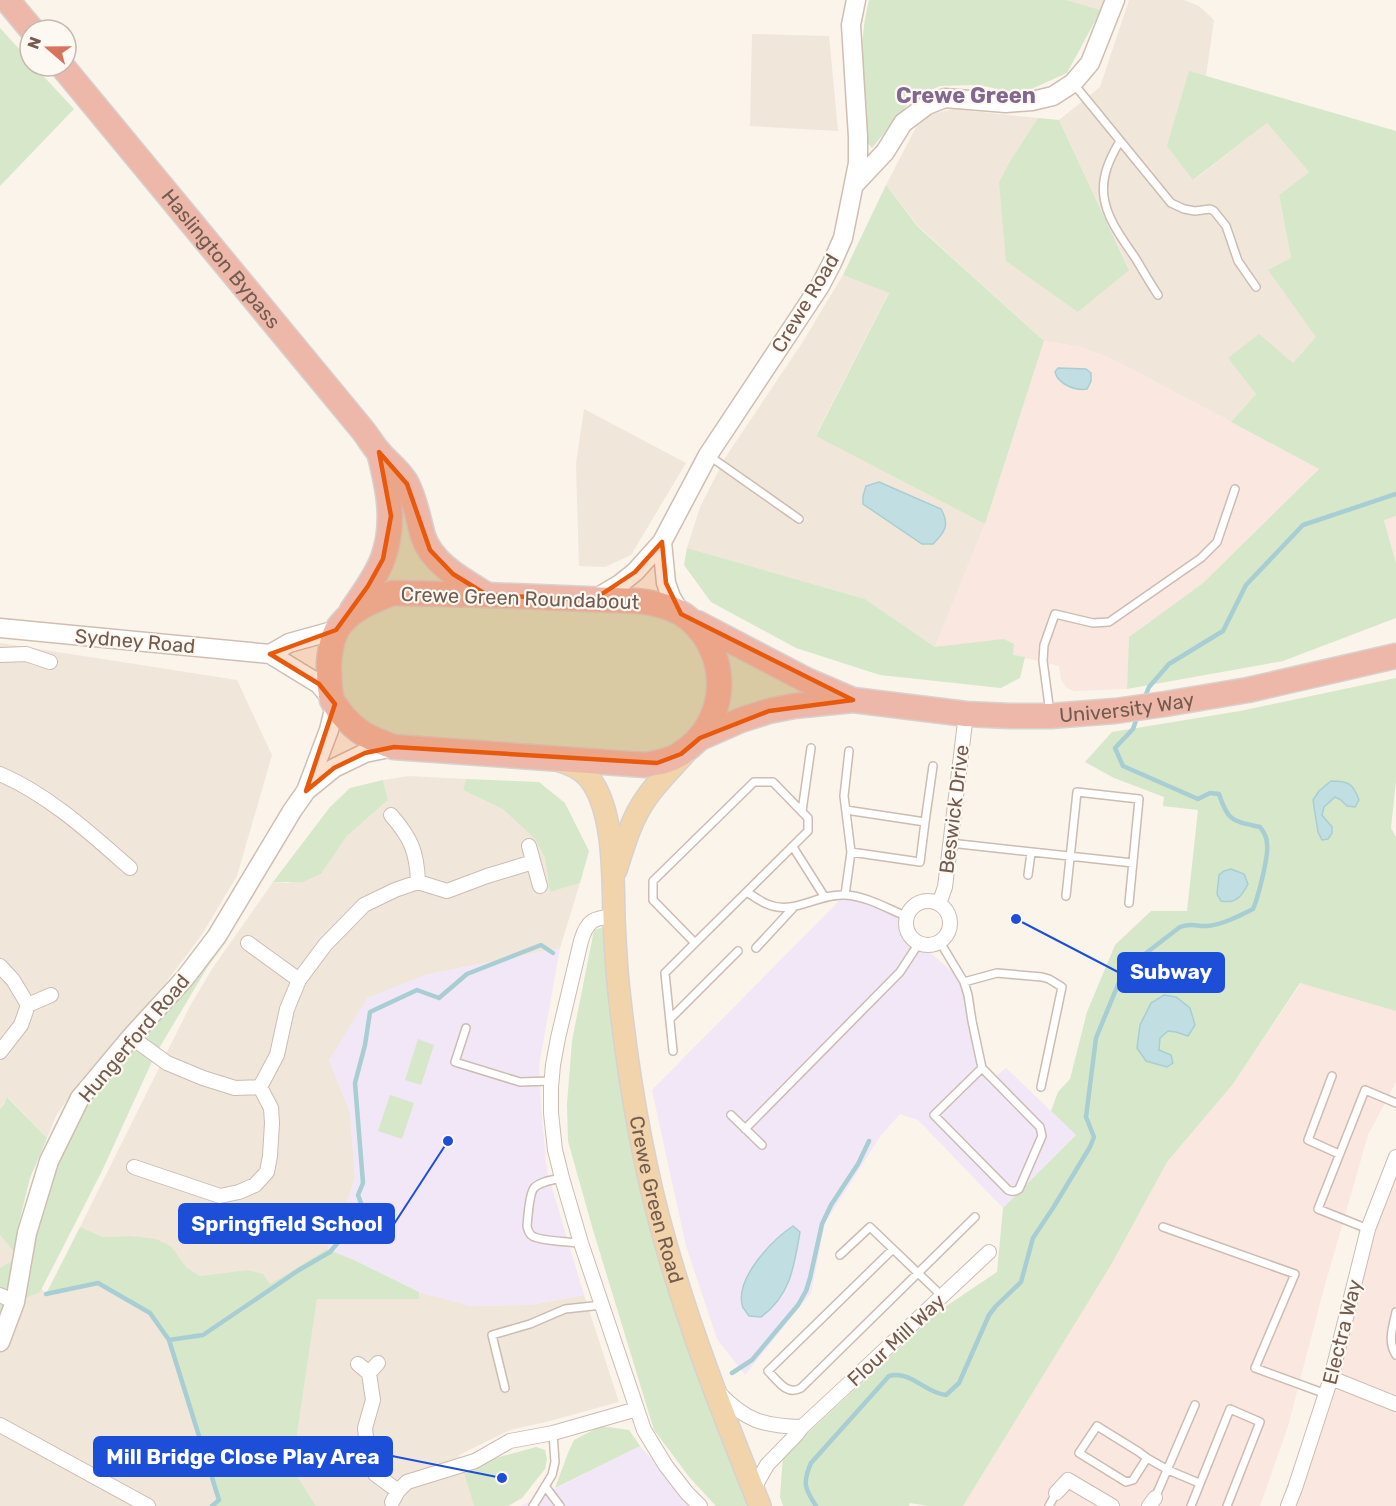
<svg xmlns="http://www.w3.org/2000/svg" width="1396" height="1506" font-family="Rubik,sans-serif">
  <rect width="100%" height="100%" fill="#faf4eb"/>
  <path fill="#f1e6da" d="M1066,0H1105L1101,10Z
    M1129,0H1184L1199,6L1214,20L1206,76L1189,72L1194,180L1267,123L1309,172L1279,195L1291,258L1269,270L1317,337L1293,363L1229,358L1256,394L1231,422L1114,360L1081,347L1044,341L918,226L886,185L922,116L953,109L1038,118L1010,161L999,182L1129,269L1059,120L1100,87Z
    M752,34L829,36L838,131L750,126Z
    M843,275L889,292L816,435L985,524L935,647L865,599L687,548L700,507L725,458L802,343Z
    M584,409L686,463L631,555L605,567L579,566L576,464Z
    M0,643L237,680L272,755L237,876L201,936L164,985L80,1081L56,1116L47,1138L8,1097L0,1109Z
    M409,776L466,779L463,790L504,809L535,839L545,858L550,892L580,883L560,948L425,975L329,1060L350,1112L355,1178L343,1215L327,1249L270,1284L246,1270L200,1276L186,1267L172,1247L130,1236L103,1237L80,1227L190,1006L212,969L273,882L288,883L321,874L347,836L388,800L383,780Z
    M0,1235L46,1294L98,1283L150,1313L169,1340L219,1500L212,1506H0Z
    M419,1292L471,1306L530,1305L584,1295L619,1402L546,1422L510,1430L459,1455L474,1506H316L292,1468L317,1298L419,1299Z"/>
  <path fill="#f9e7e0" d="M1044,341L1081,347L1114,360L1319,469L1203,583L1129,637L1127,689L1074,691L1067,688L1061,680L1059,666L1013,655L935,647L985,524Z
    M1396,516V563L1384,519Z
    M1301,983L1396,1011V1082L1368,1135L1323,1292L1288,1426L1260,1506H963L1111,1265L1167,1162L1233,1084Z
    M1396,1157V1506H1288Z"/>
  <path fill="#f1e7f7" d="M845,895L908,917L919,943L964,982L982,1068L996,1076L1006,1068L1076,1135L1003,1208L918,1120L900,1114L881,1135L825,1223L811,1293L745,1375L717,1339L686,1246L652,1090Z
    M560,948L539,1066L541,1107L547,1171L584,1295L530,1305L470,1306L419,1292L356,1261L327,1249L343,1215L355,1178L350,1112L329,1060L367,998L425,975Z
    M640,1446L692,1506H521L572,1480Z"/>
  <path fill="#d7e7ca" d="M869,0H1066L1101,10L1067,73L1020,94L979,85L940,86L913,98L872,148L866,141C863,94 857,46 869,0Z
    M0,28L30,61V66H34L74,109L0,186Z
    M1189,71L1396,131V516L1384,520L1396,563V618L1283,661L1127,689L1129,637L1203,583L1319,469L1231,422L1256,394L1228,358L1259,334L1293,363L1316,337L1268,270L1291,258L1279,195L1309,172L1267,123L1193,180L1167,146Z
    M1038,118L1059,120L1129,270L1078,312L1006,261L999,182L1010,161Z
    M886,185L918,227L1044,341L985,524L816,436L889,293L843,275Z
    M379,452L424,538L487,594L648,602L849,701L794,706L682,756L369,738L329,677L330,656L383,559Z
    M687,548L865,599L935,647L1004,639L1014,644L1013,655L1025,657L1020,678L1001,688L880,675L796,648L711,602L684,565Z
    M1396,678V781L1391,828L1396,837V1011L1300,983L1233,1084L1167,1162L1111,1265L963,1506H928L910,1503L909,1506H783L780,1497L783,1456L939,1311L997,1272L1003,1208L1076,1135L1051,1111L1058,1092L1070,1079L1087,1012L1115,945L1151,911H1187L1198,810L1163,806L1164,797L1114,778L1085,762L1112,732L1240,711Z
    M466,779L539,782L565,803L589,851L580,883L550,892L545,858L535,839L503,809L463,790Z
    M383,780L388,800L347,836L321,874L302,882H273L330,807L350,788Z
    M604,927L625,1103L753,1506H716L690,1478L654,1430L593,1230L568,1141L567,1104L572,1041L594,930Z
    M217,936L226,942L207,968L155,1055L102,1171L40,1292L15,1302L0,1342V1268L12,1261L21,1266L80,1098Z
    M418,1039L434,1045L421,1085L405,1080Z
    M390,1095L414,1103L402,1139L378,1131Z
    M7,1097L47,1138L30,1178L19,1223L16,1255L0,1235V1109L4,1104Z
    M80,1227L103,1237L130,1236L156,1239L172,1247L186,1267L200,1276L246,1270L263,1274L270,1284L327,1249L356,1261L419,1292V1299H317L292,1468L316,1506H212L219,1500L169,1340L150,1313L98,1283L46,1294Z
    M601,1426L629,1430L640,1446L555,1488L568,1453L574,1440Z
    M536,1447L545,1450L547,1459L545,1469L522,1498L508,1506H474L464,1473L492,1459Z"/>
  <path fill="#c1dfe2" stroke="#a8ced3" stroke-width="1.5" d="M1058,368L1086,369L1091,373V381L1087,389C1075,391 1058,384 1055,372Z
    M879,482L941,509C950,525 945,532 933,544H922L863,504V496L866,486Z
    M1331,781C1348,781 1353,783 1359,800L1355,807L1347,806L1341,800L1335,797L1324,807L1322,815L1332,827V833L1328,839L1322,840L1318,832L1313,800L1319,791Z
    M1231,869L1244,874L1248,884C1242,896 1236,904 1221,901L1217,894L1219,875L1224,871Z
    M1164,995L1176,997L1190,1008L1195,1025L1188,1036L1176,1032L1168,1031L1160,1038L1159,1050L1171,1055L1173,1063L1167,1067L1146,1061L1137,1048L1140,1025L1151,1003Z
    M793,1226L800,1232C794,1266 791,1295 761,1317L749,1316C748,1315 744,1308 743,1308C733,1280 772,1240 793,1226Z"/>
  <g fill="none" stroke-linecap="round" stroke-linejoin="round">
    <path stroke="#a8ced3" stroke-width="4.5" d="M1144,699L1149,687L1169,664L1223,631L1246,585L1303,525L1396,494
      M46,1294L98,1283L150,1313L169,1340L219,1500L212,1506
      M169,1340L203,1335L299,1270L330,1252L364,1211L358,1195L363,1183L355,1083L365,1045L370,1012L417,990L439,998L467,974L541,945L553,953
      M732,1373L752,1360L798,1305L806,1291L810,1278L822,1224L831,1205L858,1164L869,1141
      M816,1506C805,1489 802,1483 811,1463L889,1376C911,1370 925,1393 946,1395L959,1383L989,1315L996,1306L1021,1282L1033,1238L1053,1208L1090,1147L1094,1137L1086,1117L1096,1038L1124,970L1180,927C1193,922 1197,927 1208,926C1224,924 1239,916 1253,909C1258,898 1269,855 1267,844C1267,838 1264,832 1260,827C1233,821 1228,822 1219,794L1210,793L1198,799L1123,766L1115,748L1133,729L1138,715"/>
    <g stroke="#ccbcb2" stroke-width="10">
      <path id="lane" d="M1073,83L1171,203L1184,209L1195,211L1210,209L1214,211L1226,226L1238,261L1256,287
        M1120,141C1110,158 1101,176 1104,197C1107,220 1124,241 1136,259C1143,271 1150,283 1158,295
        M708,455L799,519
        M1050,713L1043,661L1044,645L1055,614L1093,623L1109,622L1201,558L1217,542L1235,489
        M754,782H773L808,818V831L695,943L653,900V881Z
        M846,810L925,822L920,862L851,852
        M802,811L811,748
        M925,822L933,766
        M950,843L1133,863
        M793,847L824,896
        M1028,875L1031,853
        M747,892C753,896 760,901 767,904C794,916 818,893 845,895C867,896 888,909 908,917
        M845,895L851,852L844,796L849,751
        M1066,896L1077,792L1139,799L1129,903
        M940,942L964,982L997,973L1042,977L1049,979L1062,987L1041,1087
        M756,948L793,908
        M964,982L968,995L972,1021L982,1068L934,1115L1008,1190C1012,1192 1015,1192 1019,1189L1042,1136L1040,1127L1036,1123L982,1068
        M670,1019L738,951
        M466,1028L455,1062L520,1082L551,1081
        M673,1051L665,973L695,943
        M1332,1076L1308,1140L1339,1154
        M731,1115L762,1145
        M745,1129L900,972L919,943
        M562,1178C554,1180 540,1181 534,1188C529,1194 528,1217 527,1226C528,1230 528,1232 531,1235C537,1241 571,1242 581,1243
        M1163,1227L1295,1274L1255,1368L1326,1394
        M1368,1229L1318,1209L1365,1090L1396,1103
        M893,1249L768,1371C778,1381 787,1396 801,1388L975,1217
        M840,1255L870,1227L942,1296
        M1396,1312C1393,1327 1387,1341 1396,1355
        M505,1388L492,1335L530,1324L565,1309L602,1305
        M1147,1458L1133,1480L1126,1482L1079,1453L1097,1426L1139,1452L1147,1458L1168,1470L1199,1483
        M545,1486L560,1506
        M1155,1498L1195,1405
        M533,1506L552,1475L555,1462L553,1433
        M1049,1506L1056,1493
        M1191,1506L1230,1409L1260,1422L1227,1506"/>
    </g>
    <g stroke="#ccbcb2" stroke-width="16">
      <path id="street" d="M0,655L26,654L50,662
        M0,774C49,795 90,833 130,868
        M391,815C411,838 417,852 418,882
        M529,846L540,886
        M906 923a22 22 0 1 1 44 0a22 22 0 1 1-44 0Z
        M939,904L945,887L966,714
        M614,917C593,917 587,921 581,941L558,1038L553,1065L551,1087V1113L555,1150L562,1178L581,1243L644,1430L666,1466L687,1493L700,1506
        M248,943L299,980
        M0,966L13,980L28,1005L21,1025L0,1052
        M28,1005L51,995
        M131,1037L167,1063L203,1078L235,1088L260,1087L277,1055L287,1009L299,980L325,945L364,905L395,890L418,882L447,891L487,876L533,862
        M134,1167L220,1196L239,1192L255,1185L267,1172L270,1156L272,1123L271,1108L260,1087
        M0,1295L15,1302
        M358,1364L369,1373L378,1363
        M369,1373L373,1400L365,1428L369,1464L375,1474L398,1491
        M1331,1378L1396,1404
        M718,1392C746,1421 763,1426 802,1427
        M0,1425L148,1506
        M753,1490L767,1465L796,1435L802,1427L859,1374L989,1252
        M1056,1493L1068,1480L1112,1506
        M392,1502L398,1491L407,1482L475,1461L510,1441L553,1433L637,1409
        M1149,1506L1155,1498
        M1288,1506L1295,1488L1331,1378L1368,1229L1396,1157"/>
    </g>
    <g stroke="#d0beb2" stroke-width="21">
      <path id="secondary" d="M854,185L885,152L903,123L927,105L945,98L1006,103L1032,101L1053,96L1073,83L1090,63L1115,0
        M662,542L666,583L671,597L681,614
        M593,600L620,584L635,572L662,542L708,455L820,286L832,263L843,238L858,163V137L851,25L856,0
        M0,628L270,654L319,684L332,700
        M270,654L289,643L336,630
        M307,790L334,768L365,753L394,747
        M0,1342L15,1302L27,1233L49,1161L80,1098L131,1037L185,978L217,936L292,811L306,791L329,730L335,705"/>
    </g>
    <g stroke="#d8d1ce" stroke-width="24">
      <g id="primary">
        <path id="s1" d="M558,760C570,764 581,768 589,778C615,810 613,879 614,919C615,940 616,961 618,982C627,1069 641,1157 665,1241C690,1331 725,1419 760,1506"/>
        <path d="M616,870C624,845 631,819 647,797C658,781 673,767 686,752"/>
      </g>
    </g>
    <g stroke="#d8d1ce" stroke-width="27">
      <g id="highway">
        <path d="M7,0L32,30"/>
        <path id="s2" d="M62,66L361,428C367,435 372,444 378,451C387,462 398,469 406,482C415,498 418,518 423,536C432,564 463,580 487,595"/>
        <path d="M393,593L487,595L636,601C652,602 677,608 689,619C732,655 729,724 680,754C670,761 657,763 645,765L394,747C369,738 357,733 340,712C338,708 334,705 332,700C329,689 329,675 329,663C330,651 333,633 341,624C354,608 374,600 393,593Z"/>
        <path d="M352,610C363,594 376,577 383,558C396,522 388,487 379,452"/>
        <path d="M697,623L806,680L848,698"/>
        <path id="s3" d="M700,738L741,720L769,711L794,706L853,700L966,714L1010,716H1050L1115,711L1165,704L1248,690L1396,656"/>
      </g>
    </g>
    <use href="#lane" stroke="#fff" stroke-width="7"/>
    <use href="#street" stroke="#fff" stroke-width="14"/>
    <use href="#secondary" stroke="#fff" stroke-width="18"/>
    <use href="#primary" stroke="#f1d4ab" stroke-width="21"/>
    <use href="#highway" stroke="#edb8a9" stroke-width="24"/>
  </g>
  <path fill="#e8590c" fill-opacity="0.2" stroke="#e8590c" stroke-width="4.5" stroke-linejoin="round" d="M379,452L407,484L430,550L453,574L487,595L593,600L635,572L662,542L666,583L681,614L853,700L769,711L700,738L681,754L657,763L394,747L365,753L334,768L306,791L335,704L319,684L270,654L336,630L368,586L383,559L391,516Z"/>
  <g text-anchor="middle" stroke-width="4.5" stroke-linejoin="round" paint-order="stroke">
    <g font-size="20" fill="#735b50" stroke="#fdf8f1">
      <text dy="7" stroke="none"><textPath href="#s2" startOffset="250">Haslington Bypass</textPath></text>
      <text transform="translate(805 303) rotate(-59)" y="7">Crewe Road</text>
      <text transform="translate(520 598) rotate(2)" y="7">Crewe Green Roundabout</text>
      <text transform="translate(135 641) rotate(5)" y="7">Sydney Road</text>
      <text dy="7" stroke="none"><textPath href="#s3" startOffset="434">University Way</textPath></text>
      <text transform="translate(954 809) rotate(-83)" y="7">Beswick Drive</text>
      <text transform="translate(134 1038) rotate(-50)" y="7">Hungerford Road</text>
      <text dy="7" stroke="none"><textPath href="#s1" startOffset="466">Crewe Green Road</textPath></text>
      <text transform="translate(1342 1332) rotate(-76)" y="7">Electra Way</text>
      <text transform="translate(896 1340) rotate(-43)" y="7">Flour Mill Way</text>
    </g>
    <g font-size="22" font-weight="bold" fill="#80688e" stroke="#fdf8f1">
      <text x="966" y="103">Crewe Green</text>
    </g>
  </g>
  <path fill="none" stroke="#1d4ed8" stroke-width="2" d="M1016 919L1118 972M448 1141L394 1224M502 1478L392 1456"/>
  <g fill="#1d4ed8" stroke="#fdf8f1" stroke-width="2">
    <circle cx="1016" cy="919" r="6"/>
    <circle cx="448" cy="1141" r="6"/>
    <circle cx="502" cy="1478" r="6"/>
  </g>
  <g fill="#1d4ed8" stroke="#1d4ed8" stroke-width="2">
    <rect x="1118" y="953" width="106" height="39" rx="6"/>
    <rect x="179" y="1204" width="215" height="39" rx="6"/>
    <rect x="94" y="1437" width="298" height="39" rx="6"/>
  </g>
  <g font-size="21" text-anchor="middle" font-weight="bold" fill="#fff">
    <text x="1171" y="979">Subway</text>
    <text x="287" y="1231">Springfield School</text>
    <text x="243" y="1464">Mill Bridge Close Play Area</text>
  </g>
  <g transform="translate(48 48) rotate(290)"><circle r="28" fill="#fdf8f1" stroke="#c6b9b1" stroke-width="1.5"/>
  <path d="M0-4.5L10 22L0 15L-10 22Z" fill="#d6745f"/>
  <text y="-9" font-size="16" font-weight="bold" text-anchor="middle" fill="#735b50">N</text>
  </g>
</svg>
